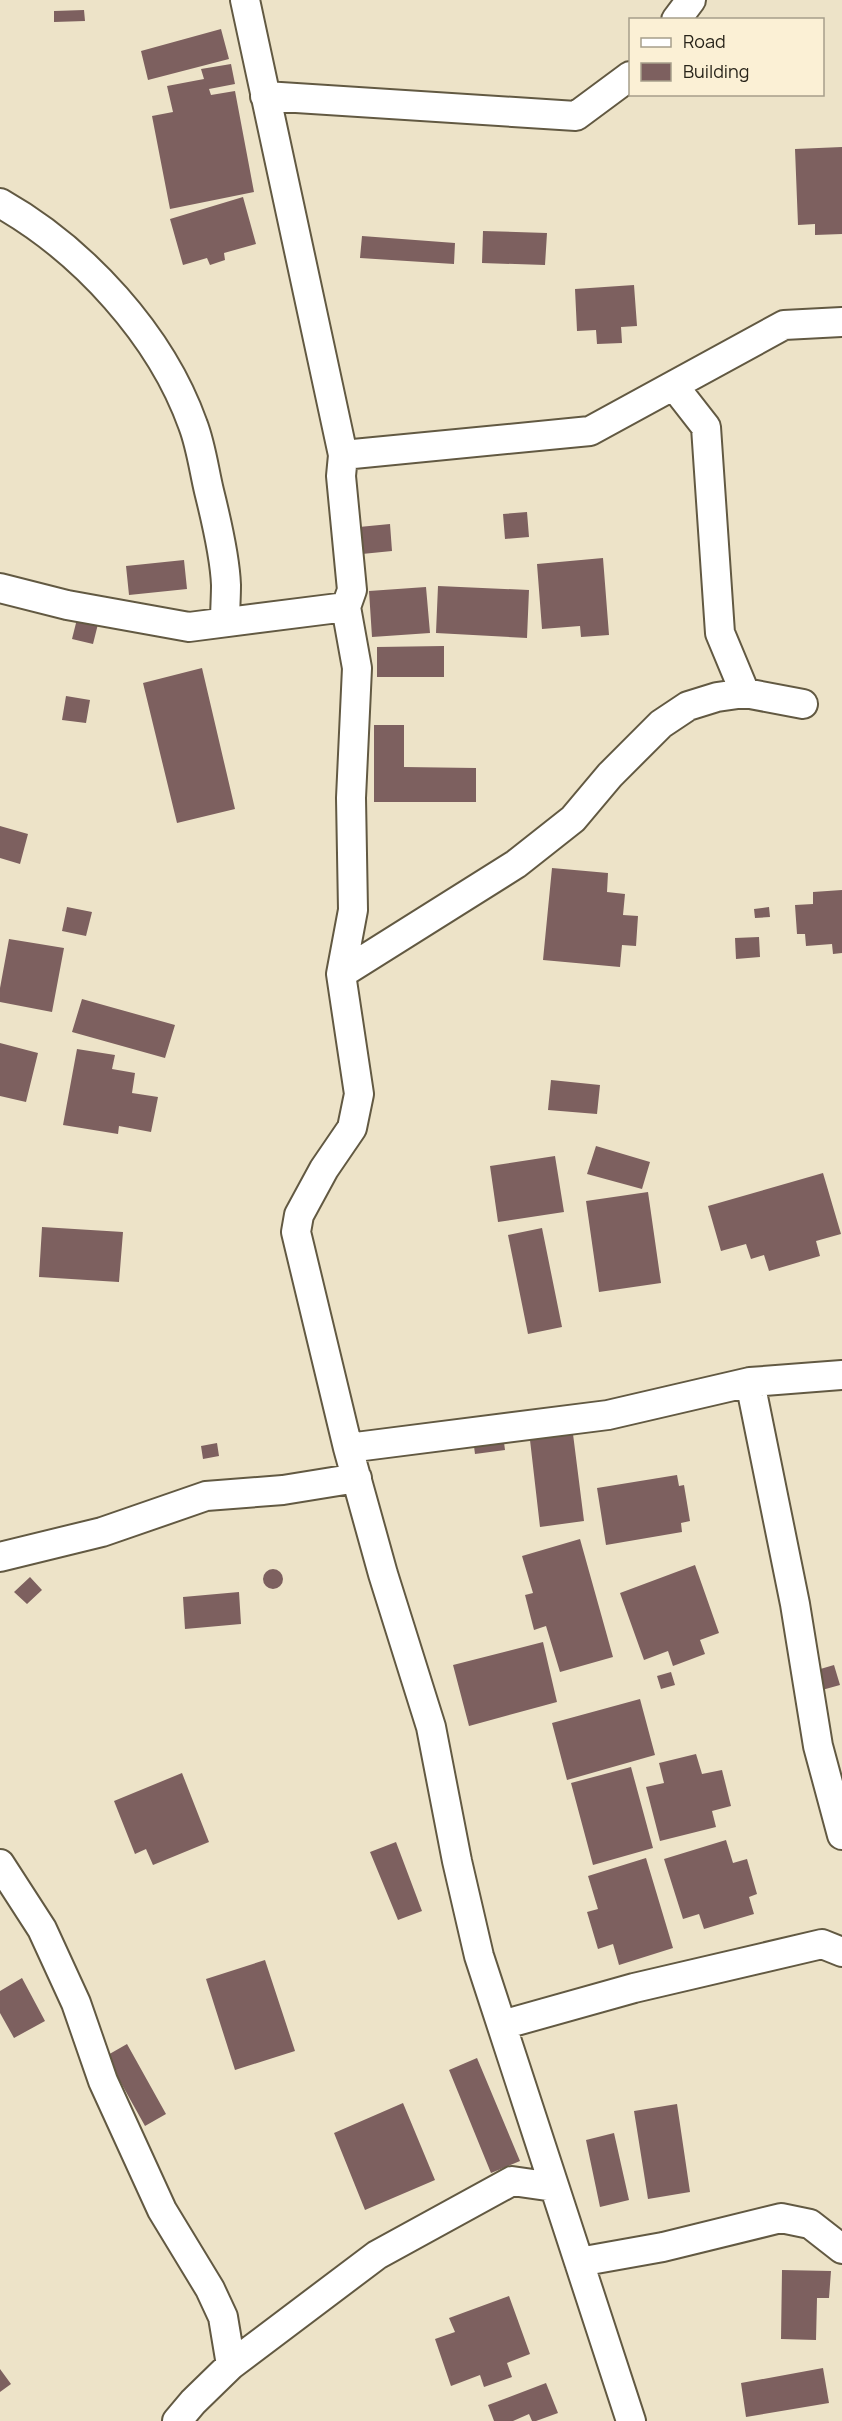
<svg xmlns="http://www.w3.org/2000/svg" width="842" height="2421" font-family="Manrope,sans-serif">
  <rect width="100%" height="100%" fill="#ede3c8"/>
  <path fill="#7d605f" d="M84,10L85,21L54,22V11Z
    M221,29L229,59L148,80L141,51Z
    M231,64L235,84L209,89L211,95L235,91L254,192L170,209L152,116L173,112L167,86L204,79L201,69Z
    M842,147V234L815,235V224L798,225L795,149Z
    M243,197L256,244L224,253L225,260L210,265L207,258L183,265L170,219Z
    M483,231L547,233L545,265L482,263Z
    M362,236L455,243L454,264L360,258Z
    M634,285L637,326L621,327L622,343L597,344L596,330L577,331L575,289Z
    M527,512L529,537L505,539L503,514Z
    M390,524L392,551L362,554L359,527Z
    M603,558L609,635L581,637L580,626L542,629L537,564Z
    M184,560L187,589L129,595L126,566Z
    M438,586L529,590L527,638L436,633Z
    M426,587L430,633L372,637L369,591Z
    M77,619L98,624L93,644L72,639Z
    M444,646V677H377V647Z
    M202,668L235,809L177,823L143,683Z
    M66,696L90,700L86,723L62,720Z
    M374,725H404V767L476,768V802H374Z
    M0,826L28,834L20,864L0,858Z
    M552,868L608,873L607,892L625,894L623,915L638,916L636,946L622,945L620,967L543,960Z
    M842,890V953L833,954L832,944L806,946L805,934H797L795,905L813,904V892Z
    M67,907L92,912L86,936L62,931Z
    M769,907L770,917L755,918L754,909Z
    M759,937L760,957L736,959L735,938Z
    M9,939L64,948L52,1012L0,1002V988Z
    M82,999L175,1025L165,1058L72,1032Z
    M0,1043L38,1053L26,1102L0,1096Z
    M77,1049L115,1055L112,1069L135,1073L132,1093L158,1097L151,1132L119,1126L118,1134L63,1125Z
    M551,1080L600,1085L597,1114L548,1110Z
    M596,1146L650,1162L642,1189L587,1174Z
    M555,1156L564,1212L498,1222L490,1166Z
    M823,1173L841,1234L816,1241L820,1256L769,1271L764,1255L751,1259L746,1244L721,1251L708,1206Z
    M648,1192L661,1283L599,1292L586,1201Z
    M42,1227L123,1232L119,1282L39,1277Z
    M542,1228L562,1327L528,1334L508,1235Z
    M573,1434L584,1521L540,1527L530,1440Z
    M503,1435L505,1450L475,1454L473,1439Z
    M217,1443L219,1456L203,1459L201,1446Z
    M677,1475L679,1486L684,1485L690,1521L681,1523L682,1532L606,1545L597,1488Z
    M580,1539L613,1657L560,1672L546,1626L534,1630L525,1595L533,1593L522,1556Z
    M695,1565L719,1633L700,1640L705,1654L673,1666L668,1651L644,1660L620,1593Z
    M263 1579a10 10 0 1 1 20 0a10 10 0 1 1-20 0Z
    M30,1577L42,1590L27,1604L14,1592Z
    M239,1592L241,1624L185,1629L183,1597Z
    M543,1642L557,1702L469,1726L453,1665Z
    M834,1665L840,1685L822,1690L817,1670Z
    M671,1672L675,1685L661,1689L657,1676Z
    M640,1699L655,1755L567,1780L552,1723Z
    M696,1754L702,1774L722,1770L731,1806L712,1811L716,1827L660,1841L646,1787L664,1783L659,1763Z
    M631,1767L653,1848L593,1865L571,1783Z
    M182,1773L209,1842L153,1865L146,1849L135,1854L114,1801Z
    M726,1840L733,1863L747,1859L757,1894L749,1897L754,1914L704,1929L699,1914L683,1919L664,1859Z
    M396,1842L422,1911L398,1920L370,1852Z
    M646,1858L673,1948L619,1965L613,1944L598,1949L587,1912L598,1909L588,1876Z
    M265,1960L295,2051L235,2070L206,1979Z
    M22,1978L45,2021L14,2038L0,2013V1991Z
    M127,2044L166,2114L145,2126L106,2056Z
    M477,2058L520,2161L491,2173L449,2070Z
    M403,2103L435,2180L365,2210L334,2133Z
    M677,2104L690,2192L648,2199L634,2111Z
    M614,2133L629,2200L600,2207L586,2140Z
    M782,2270L831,2271L829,2298H817L816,2340L781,2339Z
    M509,2296L530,2354L507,2363L512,2377L484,2387L480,2375L451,2386L435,2339L455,2332L449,2318Z
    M823,2368L829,2403L746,2417L741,2383Z
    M0,2369L11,2384L0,2392Z
    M546,2383L558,2413L536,2421H532L529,2414L513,2421H494L488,2405Z"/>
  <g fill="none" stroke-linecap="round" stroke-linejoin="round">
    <g stroke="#625942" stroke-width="32">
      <path id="street" d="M245,0L343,455L341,476L352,590L346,607L357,668L351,798L353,910L341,974L359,1094L352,1128L324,1169L299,1215L296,1232L348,1448L383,1574L431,1727L457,1861L479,1956L631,2421
        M676,20L691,0
        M265,96L576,116L630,76
        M0,203C83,250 161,335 193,425C201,446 204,470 209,491C216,519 225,558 226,585C226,597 225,610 225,622
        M674,386L706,427L720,633L745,693
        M343,455L590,431L784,325L842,322
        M0,588L67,605L189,627L346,607
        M341,974L516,864L573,819L610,775L661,724L688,706L717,697L745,693L803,704
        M750,1382L795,1604L818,1746L842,1835
        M348,1448L608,1415L750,1382L842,1375
        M0,1557L102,1532L206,1496L283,1490L357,1478
        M0,1864L42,1929L76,2003L103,2081L162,2210L210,2289L223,2317L231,2365
        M502,2025L634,1988L822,1944L842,1952
        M579,2262L663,2247L781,2218L810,2224L842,2249
        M177,2421L193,2402L231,2365L377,2255L512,2181L554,2187"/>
    </g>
    <use href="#street" stroke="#fff" stroke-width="28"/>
  </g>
  <rect x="629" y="18" width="195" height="78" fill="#fbf0d5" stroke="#a79e8a" stroke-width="1.5"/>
  <rect x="641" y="38" width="30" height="9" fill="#ffffff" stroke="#a79e8a" stroke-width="1.5"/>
  <text x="683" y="48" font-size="18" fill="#28241a">Road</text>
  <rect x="641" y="63" width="30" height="18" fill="#7d605f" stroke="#a79e8a" stroke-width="1.5"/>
  <text x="683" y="78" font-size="18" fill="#28241a">Building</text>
</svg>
